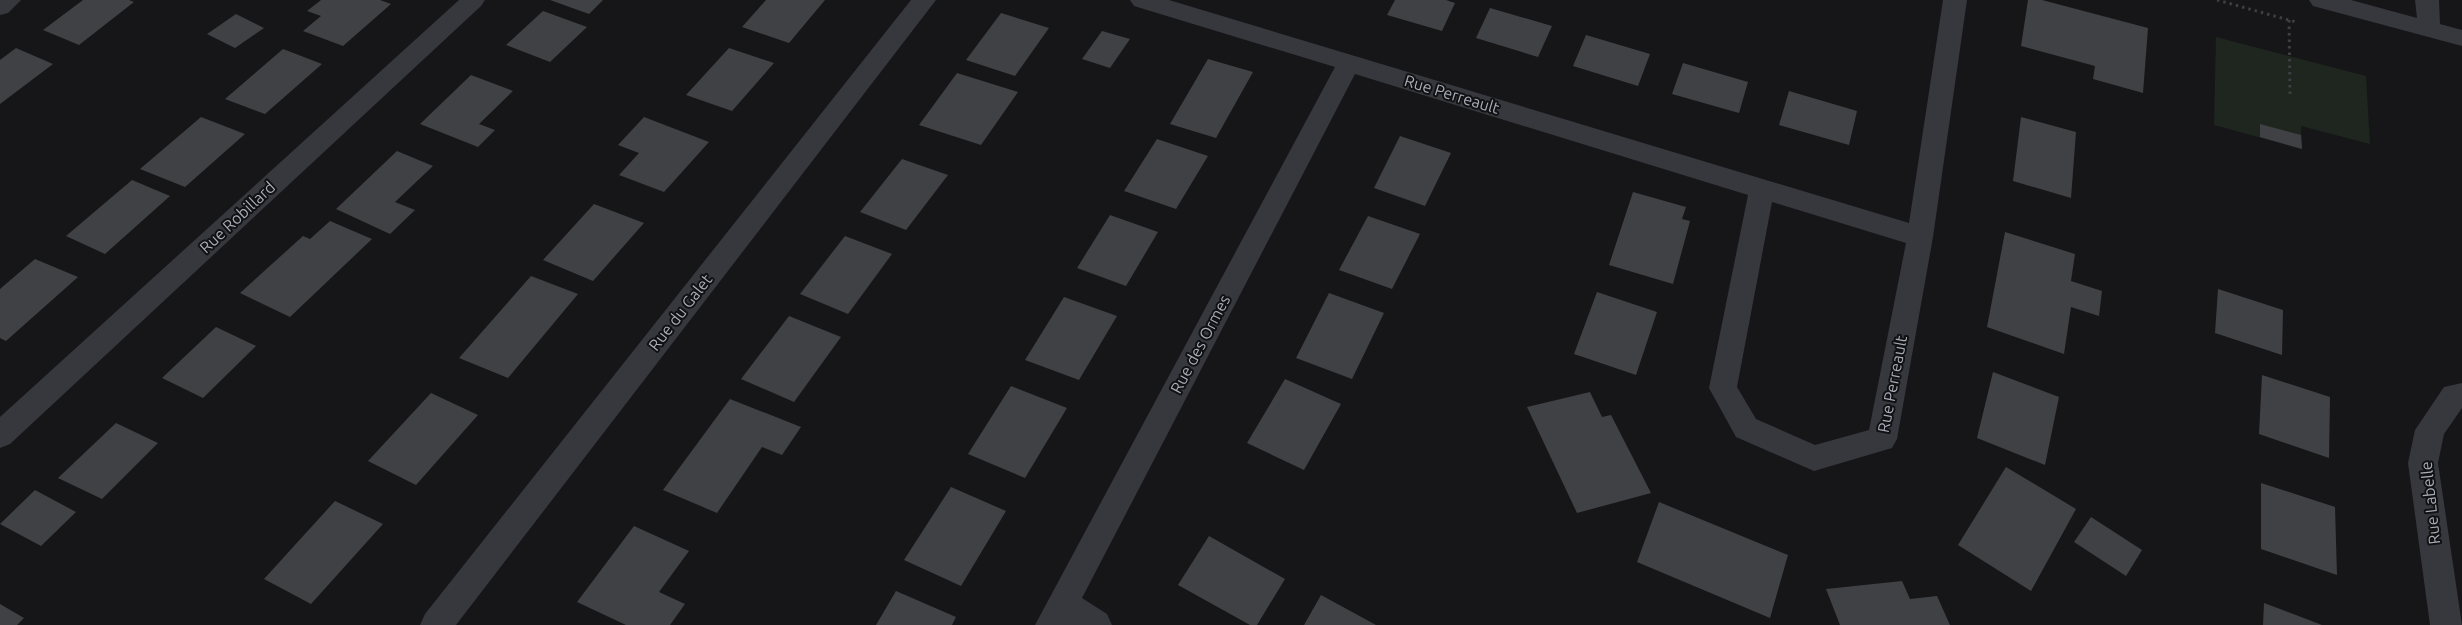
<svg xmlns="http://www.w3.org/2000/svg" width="2462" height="625" font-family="Ubuntu,sans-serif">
  <rect width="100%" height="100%" fill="#161618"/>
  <path fill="#1e261f" d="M2216,37L2366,76L2370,144L2301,126L2302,149L2214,125Z"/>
  <path fill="#404145" d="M83,0H129L134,2L79,45L43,30Z
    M321,0H380L391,4L343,46L303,31L321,16L307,11Z
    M550,0H603L589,14Z
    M766,0H825L789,43L742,27Z
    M1395,0H1446L1455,3L1442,31L1387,15Z
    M2028,0H2042L2148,28L2143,93L2093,79L2095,66L2021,46Z
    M1490,8L1552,26L1538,57L1476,38Z
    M543,11L587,27L550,62L506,45Z
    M1001,13L1049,28L1015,76L966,60Z
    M236,14L264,28L235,48L207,34Z
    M1102,31L1130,39L1110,68L1082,59Z
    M1586,35L1650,54L1638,86L1573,66Z
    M16,48L53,64L0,104V60Z
    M729,48L774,63L732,111L686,95Z
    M283,49L322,64L265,114L225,99Z
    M1208,59L1253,72L1216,138L1170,124Z
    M1683,63L1748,82L1739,113L1672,94Z
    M957,73L1018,92L981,145L919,125Z
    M471,75L513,91L479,124L495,130L478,147L420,124Z
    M1789,91L1857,111L1849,145L1779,125Z
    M201,117L245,134L185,187L140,169Z
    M644,117L709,142L664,192L619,175L639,153L618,145Z
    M2021,117L2076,132L2071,198L2013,181Z
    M2260,124L2301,135L2302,149L2260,137Z
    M1400,136L1451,153L1425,206L1374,188Z
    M1157,139L1208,156L1176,209L1124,191Z
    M397,151L433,166L395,202L415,210L390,234L336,209Z
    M902,159L948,175L906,230L860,212Z
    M132,180L170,196L105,254L66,236Z
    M1633,192L1686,207L1682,219L1690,221L1673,284L1609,265Z
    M594,204L644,223L593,281L543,260Z
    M1110,215L1158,232L1126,286L1077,268Z
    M1368,216L1420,234L1392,289L1339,270Z
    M330,221L372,239L290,317L240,293L303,236L310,239Z
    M2005,232L2075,254L2071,281L2102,291L2099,316L2071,307L2064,354L1987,327Z
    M845,236L892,254L848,314L800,294Z
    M35,259L78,277L6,341L0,338V289Z
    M531,276L578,294L508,378L459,358Z
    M2218,289L2283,310L2282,355L2215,333Z
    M1597,292L1657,312L1636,375L1574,354Z
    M1329,293L1384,313L1352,379L1296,358Z
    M1064,297L1117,316L1079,380L1025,360Z
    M789,316L841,337L794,402L741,379Z
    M216,327L256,346L203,398L162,378Z
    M1993,372L2059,397L2045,465L1977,438Z
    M2262,375L2330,397L2329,458L2259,434Z
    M1285,379L1341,404L1304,470L1247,443Z
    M1011,386L1067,408L1025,478L968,454Z
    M1590,392L1602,417L1611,415L1651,493L1577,513L1527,407Z
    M431,393L478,415L416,485L368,461Z
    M730,399L801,427L782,455L762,447L717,513L663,490Z
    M116,423L158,443L102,499L58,478Z
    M2006,467L2076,509L2031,591L1958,545Z
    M2261,483L2335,507L2337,575L2261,549Z
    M951,487L1006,511L961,586L904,560Z
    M35,490L76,512L41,546L0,524Z
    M335,501L383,524L311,604L264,579Z
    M1659,502L1788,555L1770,618L1637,562Z
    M2091,517L2142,550L2126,576L2074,542Z
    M634,526L689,551L659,592L685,604L670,625H626L577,602Z
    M1209,536L1285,579L1257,625H1250L1178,585Z
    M1902,581L1910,599L1937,596L1950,625H1840L1826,589Z
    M896,591L956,617L952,625H876Z
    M1321,595L1376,625H1304Z
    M2264,603L2322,625H2263Z
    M0,604L24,618L17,625H0Z"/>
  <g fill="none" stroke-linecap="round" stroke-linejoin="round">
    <path stroke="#3d3f44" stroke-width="3" stroke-dasharray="2.5 4" stroke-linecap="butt" d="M2217,0L2296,22
      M2289,20L2290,95"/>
    <path fill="#37383d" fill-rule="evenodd" d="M0,0H21L8,13L0,15Z
      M459,0H485L481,6L10,444L0,448V417Z
      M911,0H936L456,625H420L425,614Z
      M1130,0H1169L1909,223L1943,0H1967L1933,237L1897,439L1892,448L1814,471L1736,437L1709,388L1748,195L1355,74L1082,598L1107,614L1112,625H1035L1335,67L1134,6ZM1772,202L1906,243L1869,430L1815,445L1756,419L1737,387Z
      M2309,0H2351L2417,18L2415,0H2439L2440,24L2462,30V46L2313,6Z
      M2462,383V408L2444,434L2438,463L2462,625H2430L2408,463L2415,430L2444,387Z"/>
  </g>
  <g text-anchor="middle" stroke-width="4" stroke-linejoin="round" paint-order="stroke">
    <g font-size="16" fill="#a8adb8" stroke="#111113">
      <text transform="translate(1452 94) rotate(17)" y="6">Rue Perreault</text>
      <text transform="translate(237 217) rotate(-43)" y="6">Rue Robillard</text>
      <text transform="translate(680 312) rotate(-52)" y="6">Rue du Galet</text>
      <text transform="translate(1200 344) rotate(-62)" y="6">Rue des Ormes</text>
      <text transform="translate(1892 384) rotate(-79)" y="6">Rue Perreault</text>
      <text transform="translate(2430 503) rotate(-96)" y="6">Rue Labelle</text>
    </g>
  </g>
</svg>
